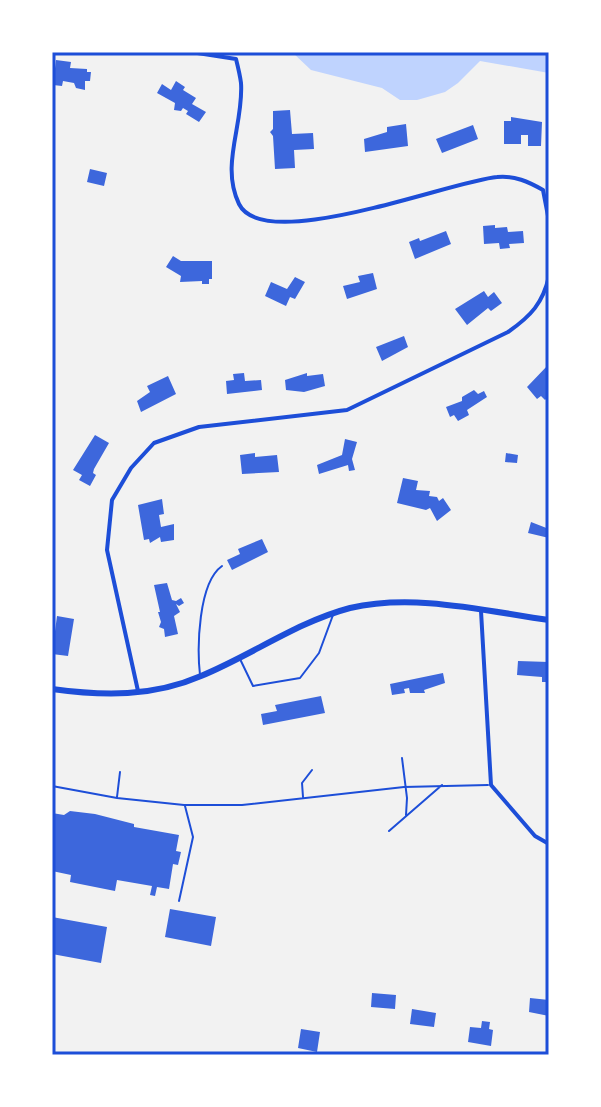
<svg xmlns="http://www.w3.org/2000/svg" width="601" height="1107" font-family="Poppins,sans-serif">
  <rect width="100%" height="100%" fill="#f2f2f2"/>
  <path fill="#bfd3fe" d="M292,52H549V73L480,61L458,83L445,92L417,100H400L382,88L311,70Z"/>
  <path fill="#3d67dc" d="M56,60L71,62L70,68L87,69V72H91L90,81H85V90L76,88L74,83L63,81L62,86L53,85Z
    M176,81L185,87L183,90L196,98L192,104L206,112L199,122L186,114L188,111L183,108L181,111L174,110L175,103L157,93L162,84L171,90Z
    M290,110L292,134L313,133L314,149L294,150L295,168L275,169L273,136L270,132L273,129V111Z
    M511,117L542,122L541,146H528V135H521V144H504V121H511Z
    M406,124L408,146L365,152L364,139L387,132V127Z
    M473,125L478,139L442,153L436,139Z
    M90,169L107,173L104,186L87,182Z
    M495,225V228L507,227L508,232L523,231L524,243L509,244L510,248L500,249L499,243L484,244L483,226Z
    M446,231L451,244L415,259L409,242L419,238L420,241Z
    M173,256L181,261H212V279H209V284H202V281L180,282L181,276L166,267Z
    M373,273L377,289L347,299L343,286L360,282L358,276Z
    M295,277L305,282L295,299L290,297L286,306L265,296L271,282L287,289Z
    M484,291L488,297L494,292L502,303L491,311L488,308L467,325L455,309Z
    M404,336L408,347L382,361L376,347Z
    M549,364V396L545,400L541,396L537,399L527,387Z
    M244,373L245,381L261,380L262,390L227,394L226,381L234,380L233,374Z
    M307,373V376L323,374L325,386L304,392L286,390L285,380Z
    M168,376L176,394L141,412L137,401L150,392L147,386Z
    M474,390L478,394L484,391L487,397L467,410L469,415L458,421L454,415L450,417L446,407L462,401V397Z
    M95,435L109,443L94,469L93,473L96,475L90,486L79,480L82,475L73,470Z
    M345,439L357,442L352,459L355,470L349,471L348,465L319,474L317,465L342,455Z
    M255,453V457L277,455L279,472L242,474L240,455Z
    M506,453L518,455L517,463L505,462Z
    M403,478L418,481L416,490L430,491L429,496L437,497L439,501L443,498L451,510L437,521L430,508L426,510L397,503Z
    M162,499L164,514L159,515L161,527L174,524V540L161,542L160,537L150,543L149,539L144,540L138,505Z
    M531,522L549,529V538L528,533Z
    M262,539L268,552L232,570L227,560L240,554L238,549Z
    M167,583L172,600L176,601L181,598L184,603L179,606L176,604L180,612L174,616L178,634L165,637L164,629L159,627L161,622L158,612H160L154,585Z
    M57,616L74,619L68,656L52,654Z
    M518,661L549,662V682H542V677L517,675Z
    M443,673L445,683L424,690L425,693H410L409,688L404,689L405,693L392,695L390,684Z
    M321,696L325,713L263,725L261,714L277,711L275,705Z
    M70,811L95,814L134,824V827L179,835L176,851L181,852L178,865L173,864L169,889L157,887L155,896L150,895L152,886L117,880L115,891L70,882L71,875L52,871V813L64,815Z
    M170,909L216,917L211,946L165,937Z
    M52,917L107,927L101,963L52,954Z
    M372,993L396,995L395,1009L371,1007Z
    M530,998L549,1000V1016L529,1012Z
    M412,1009L436,1013L434,1027L410,1024Z
    M482,1021L490,1022L489,1029L493,1030L491,1046L468,1042L470,1027L481,1028Z
    M301,1029L320,1032L317,1052L298,1048Z"/>
  <g fill="none" stroke-linecap="round" stroke-linejoin="round">
    <path stroke="#1d4ed8" stroke-width="2" d="M240,659L253,686L300,678L319,653L333,615
      M200,675C197,648 198,583 222,566
      M402,758L407,798L406,815
      M52,786L117,798L184,805H242L404,787L488,785
      M117,797L120,772
      M303,797L302,783L312,770
      M389,831L442,785
      M179,901L193,837L185,806"/>
    <path stroke="#1d4ed8" stroke-width="4" d="M191,52L236,59C238,67 240,75 241,83C244,124 220,165 239,204C264,255 451,181 497,177C514,175 529,182 543,190L549,221
      M481,611L491,785L535,836L549,844
      M138,691L107,550L112,500L131,468L154,443L199,427L347,410L508,332C531,316 543,303 549,276"/>
    <path stroke="#1d4ed8" stroke-width="6" d="M52,689C103,696 153,697 201,676C252,655 297,622 350,608C414,593 485,611 549,620"/>
  </g>
  <rect width="601" height="1107" fill="none" stroke="#ffffff" stroke-width="108"/>
  <rect x="54" y="54" width="493" height="999" fill="none" stroke="#1d4ed8" stroke-width="3"/>
</svg>
